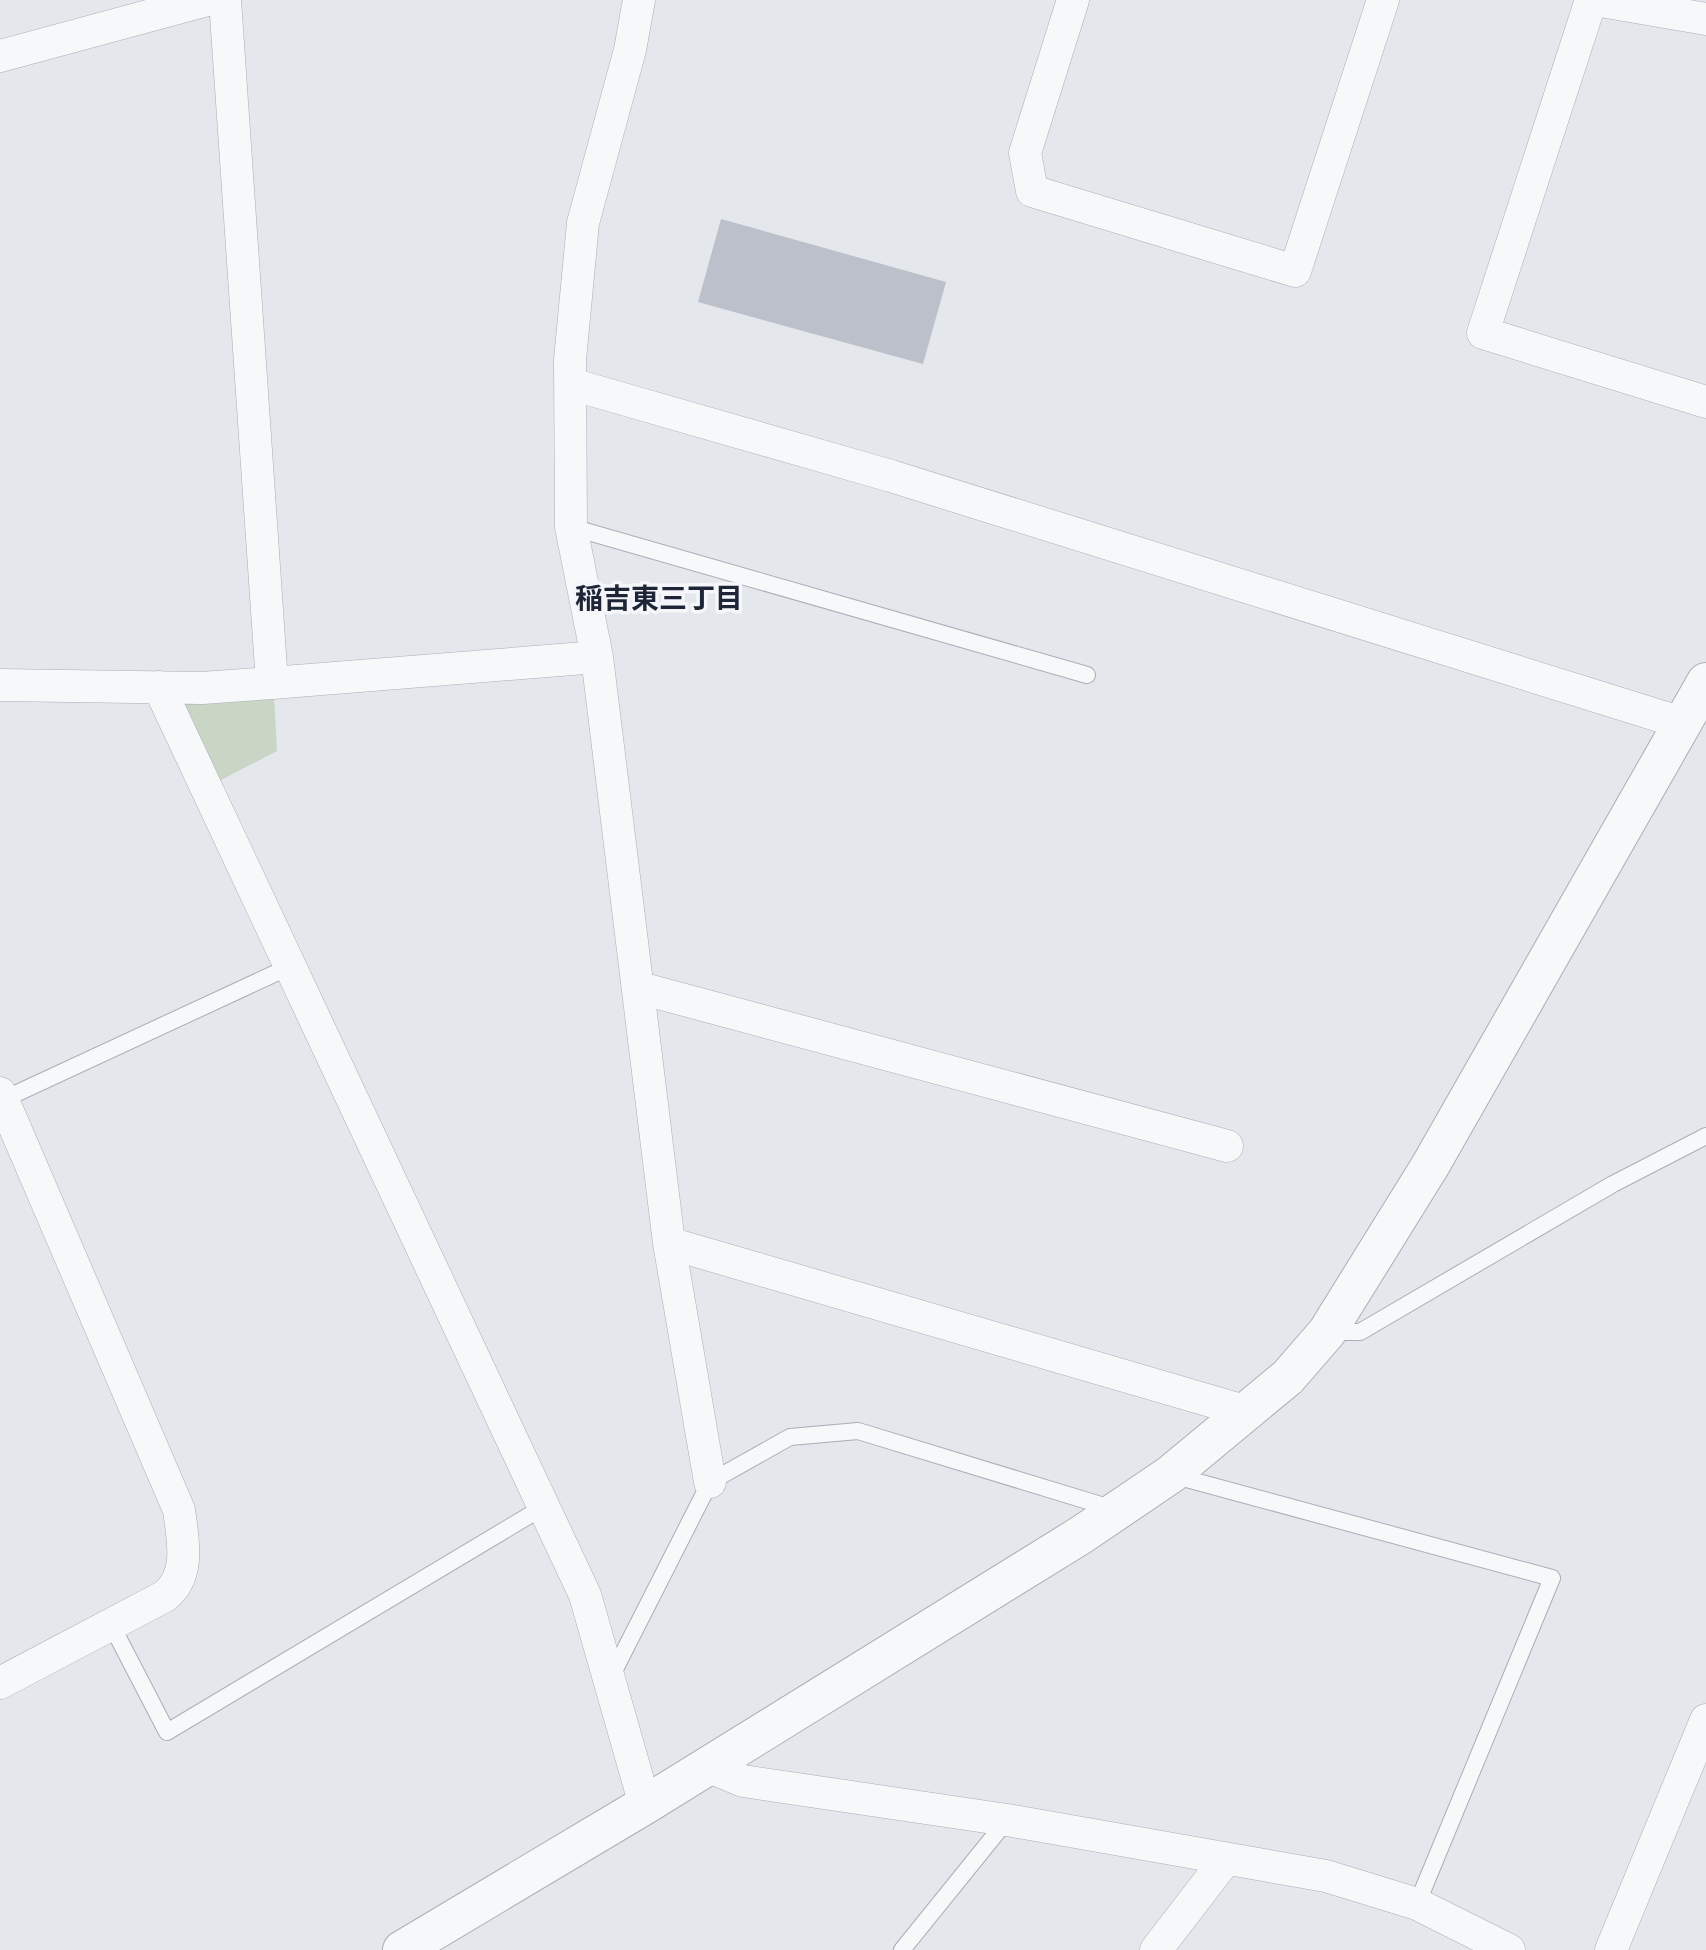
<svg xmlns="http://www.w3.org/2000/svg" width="1706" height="1950" font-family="Karla,'Noto Sans JP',sans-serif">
  <rect width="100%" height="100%" fill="#e4e7ec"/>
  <path fill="#c9d6c5" d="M171,694L274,696L277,751L217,782Z"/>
  <path fill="#bbc0ca" d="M721,219L946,282L923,364L698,302Z"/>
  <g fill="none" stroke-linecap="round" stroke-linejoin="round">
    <g stroke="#a9aeb7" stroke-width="18">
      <path id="service" d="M571,527L1087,675
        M0,1101L291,966
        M1330,1332H1360L1613,1184L1706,1136
        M1172,1475L1552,1578L1417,1904
        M112,1626L167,1732L545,1506
        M611,1677L710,1482L790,1437L858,1431L1114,1509
        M902,1950L1007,1820"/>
    </g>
    <g stroke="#a9aeb7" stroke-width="33">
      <path id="minor" d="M639,0L630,50L583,223L570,360L571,527L597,657L669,1243L710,1482
        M1073,0L1025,153L1032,191L1295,271L1383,0
        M1591,0L1483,333L1706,402
        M1595,0L1706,19
        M0,56L207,0
        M571,384L891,476L1682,723
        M272,683L597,657
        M0,685L202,688L272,683L225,0
        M159,687L585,1595L645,1805
        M640,988L1227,1146
        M0,1093L179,1510C183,1540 191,1575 165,1596L0,1683
        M669,1243L1248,1412
        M705,1765L743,1781L1007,1820L1326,1876L1417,1904L1509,1950
        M1156,1950L1226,1859
        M1611,1950L1706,1720"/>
    </g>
    <g stroke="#a9aeb7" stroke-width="40">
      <path id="tertiary" d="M402,1950L645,1805L1081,1535L1171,1474L1288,1377L1327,1332L1430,1166L1706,682"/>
    </g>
    <use href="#service" stroke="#f7f8fa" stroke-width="16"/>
    <use href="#minor" stroke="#f7f8fa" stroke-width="32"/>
    <use href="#tertiary" stroke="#f7f8fa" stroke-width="38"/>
  </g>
  <g text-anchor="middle" stroke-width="7" stroke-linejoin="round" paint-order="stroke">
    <g font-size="28" font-weight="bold" fill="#1d2536" stroke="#f4f6f9">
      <text x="659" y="608">稲吉東三丁目</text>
    </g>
  </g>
</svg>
